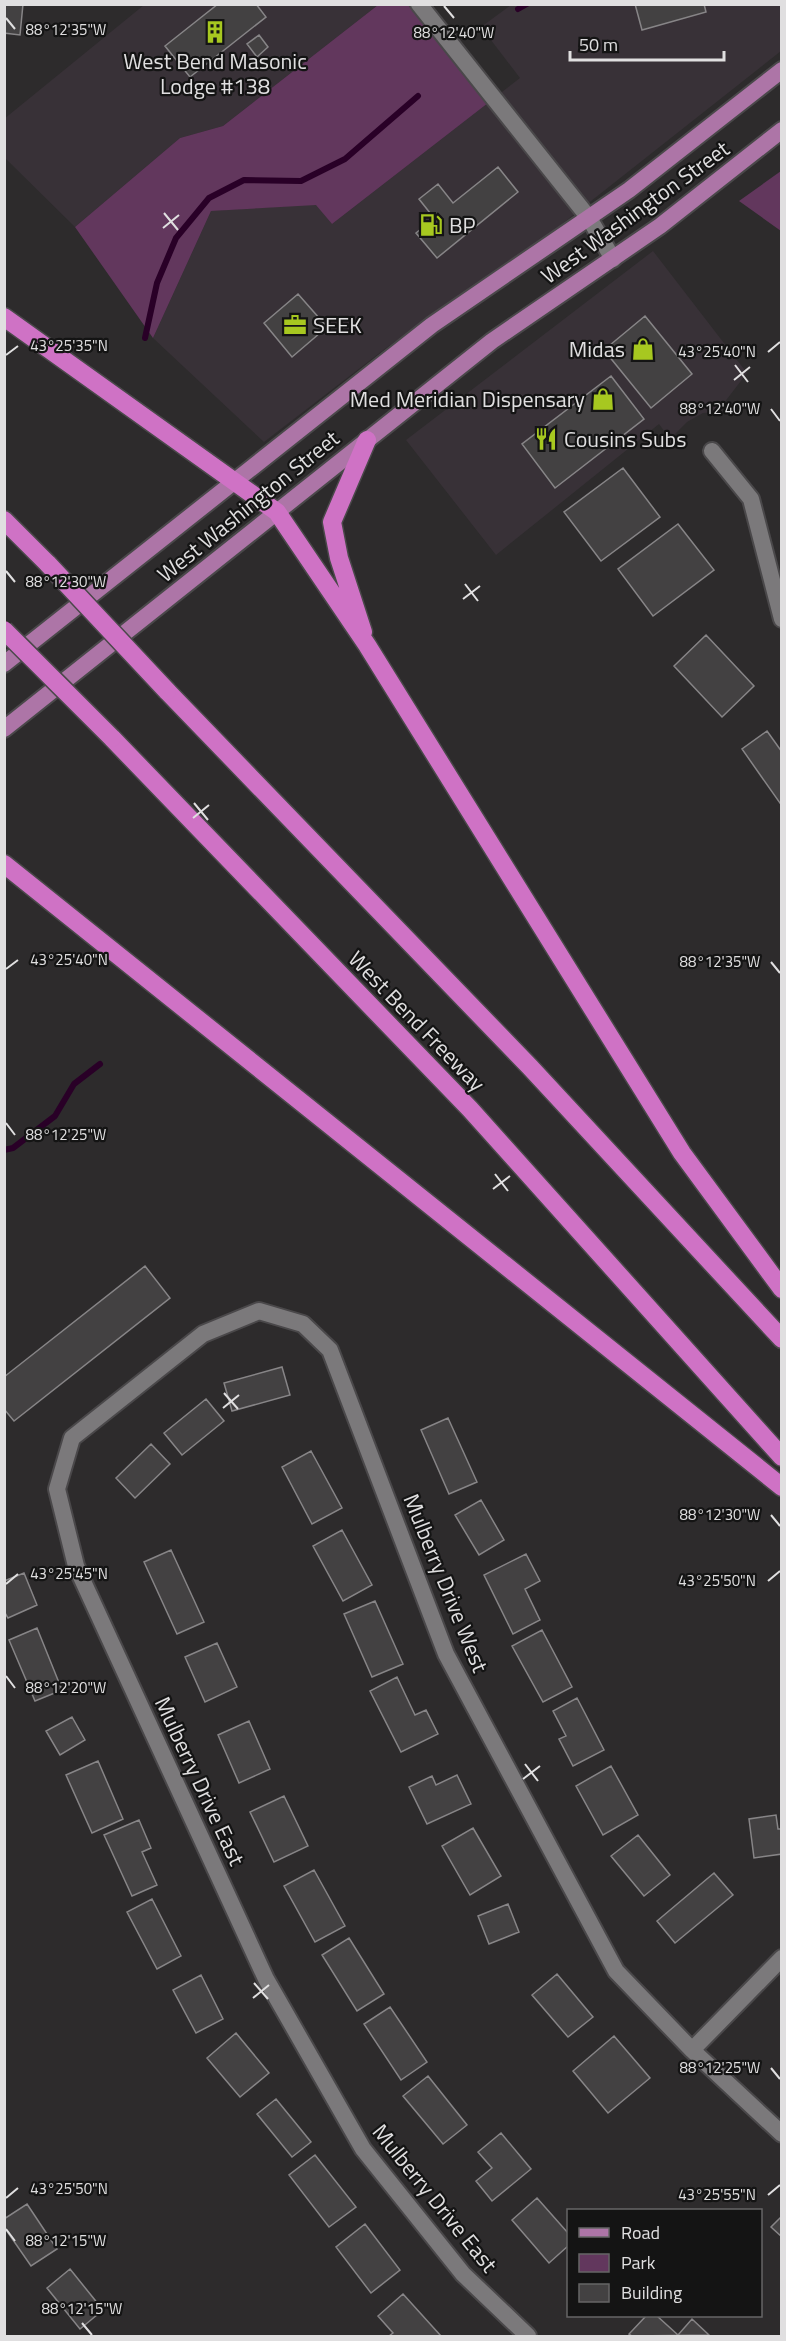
<svg xmlns="http://www.w3.org/2000/svg" width="786" height="2341" font-family="'Titillium Web',sans-serif">
  <rect width="100%" height="100%" fill="#2d2b2c"/>
  <path fill="#383137" d="M144,5H378L223,126L180,138L75,227L5,158L4,119Z
    M511,5H781V51L548,235L386,348L264,442L153,338L211,211L316,204L332,224L520,78L481,27Z
    M653,251L747,373L717,412L703,413L687,422L670,439L659,424L496,555L406,440Z"/>
  <path fill="#62375d" d="M378,5H408L488,103L332,224L316,205L211,211L153,338L75,227L180,138L223,126Z
    M781,171V231L739,201Z"/>
  <g fill="none" stroke-linecap="round" stroke-linejoin="round">
    <path stroke="#290027" stroke-width="6" d="M518,9L527,4
      M145,338L157,283L176,238L209,198L244,180L301,181L345,159L418,96
      M4,1150L13,1148L55,1116L74,1084L100,1064"/>
  </g>
  <path fill="#434142" stroke="#878587" stroke-width="1.5" d="M4,4H23L20,35L4,33Z
    M218,4H256L266,17L190,77L165,46Z
    M635,4H704L706,12L642,30Z
    M259,35L268,47L257,57L247,44Z
    M498,167L518,192L437,258L416,233L434,218L419,199L438,184L453,203Z
    M298,294L327,327L292,357L264,323Z
    M645,316L692,374L651,408L604,350Z
    M611,376L644,419L555,488L522,444Z
    M623,468L660,517L601,561L564,512Z
    M678,524L714,570L653,616L618,569Z
    M706,635L754,686L722,717L674,666Z
    M767,731L782,752V806L742,749Z
    M145,1266L170,1298L14,1421L4,1409V1377Z
    M282,1367L290,1395L232,1411L224,1383Z
    M206,1399L224,1421L182,1455L164,1433Z
    M448,1418L477,1482L449,1494L421,1430Z
    M151,1444L170,1464L135,1498L116,1478Z
    M311,1451L342,1508L312,1524L282,1467Z
    M481,1500L504,1540L479,1555L455,1515Z
    M342,1530L372,1585L343,1601L313,1546Z
    M171,1550L204,1622L177,1634L144,1562Z
    M526,1554L540,1581L525,1589L540,1620L513,1634L484,1575Z
    M24,1573L37,1605L8,1618L4,1611V1581Z
    M375,1601L403,1664L372,1677L344,1614Z
    M37,1628L62,1690L35,1701L9,1640Z
    M542,1630L572,1687L543,1702L512,1646Z
    M217,1643L237,1687L205,1702L185,1657Z
    M397,1677L415,1715L426,1710L438,1734L401,1752L370,1691Z
    M577,1698L604,1750L573,1766L559,1739L566,1736L553,1711Z
    M72,1717L85,1740L60,1755L46,1731Z
    M249,1721L270,1769L239,1783L218,1735Z
    M98,1761L123,1819L92,1833L66,1775Z
    M611,1766L638,1815L603,1835L576,1786Z
    M457,1775L471,1804L427,1824L409,1787L432,1776L436,1785Z
    M284,1796L308,1846L274,1862L250,1812Z
    M776,1815L778,1829H782V1854L754,1858L749,1819Z
    M139,1820L151,1848L142,1852L157,1885L132,1896L104,1835Z
    M473,1828L501,1876L470,1895L442,1846Z
    M638,1835L670,1875L644,1896L611,1856Z
    M314,1870L345,1926L315,1942L284,1886Z
    M714,1873L733,1895L675,1943L657,1921Z
    M152,1899L181,1956L157,1969L127,1912Z
    M508,1904L519,1932L489,1944L478,1916Z
    M349,1938L384,1994L357,2011L322,1955Z
    M557,1974L593,2017L568,2037L532,1995Z
    M201,1975L223,2019L196,2033L173,1990Z
    M390,2007L427,2062L401,2080L364,2024Z
    M236,2033L269,2073L240,2097L207,2058Z
    M614,2036L650,2078L608,2113L573,2071Z
    M428,2076L467,2125L443,2144L403,2096Z
    M276,2099L311,2142L292,2157L257,2114Z
    M501,2133L531,2169L492,2201L476,2181L492,2168L478,2152Z
    M315,2155L356,2207L329,2227L289,2175Z
    M537,2198L568,2233V2246L549,2263L512,2220Z
    M27,2204L57,2249L31,2266L4,2227V2219Z
    M782,2216V2237L771,2227Z
    M365,2224L400,2270L371,2293L336,2247Z
    M70,2269L103,2310L80,2329L47,2288Z
    M403,2294L441,2336H389L393,2333L378,2316Z
    M646,2316H657L678,2335L692,2319L709,2335L632,2336L629,2334Z"/>
  <g fill="none" stroke-linecap="round" stroke-linejoin="round">
    <g stroke="#4a484a" stroke-width="20">
      <path id="minor" d="M419,4L589,218L613,259
        M712,451L751,499L782,619
        M692,2050L782,1958
        M528,2336L463,2274L363,2149L266,1979L76,1566L57,1489L72,1438L203,1334L259,1311L303,1324L330,1350L446,1654L616,1971L692,2050L782,2134"/>
    </g>
    <g stroke="#4a484a" stroke-width="20">
      <path id="primary" d="M4,664L432,325L629,190L782,70
        M4,729L492,341L660,226L782,130"/>
    </g>
    <g stroke="#4a484a" stroke-width="21">
      <path id="motorway" d="M4,317L277,512L367,645L682,1153L782,1289
        M4,520L48,564
        M363,632L339,558L332,522L367,440
        M167,691L530,1067L782,1339
        M112,738L470,1109L782,1457
        M4,864L782,1487"/>
    </g>
    <use href="#minor" stroke="#7b797b" stroke-width="16"/>
    <use href="#primary" stroke="#ad75a7" stroke-width="16"/>
    <use href="#motorway" stroke="#cf72c5" stroke-width="18"/>
    <g stroke="#4a484a" stroke-width="21" stroke-linecap="butt">
      <path id="motorway-bridge" d="M48,564L167,691
        M4,630L112,738"/>
    </g>
    <use href="#motorway-bridge" stroke="#cf72c5" stroke-width="18"/>
  </g>
  <path fill="none" stroke="#e0dfe0" stroke-width="2" d="M444,6L454,18M6,18L15,29M164,213L178,230M163,228L179,215M768,352L780,342M6,355L18,346M735,365L748,382M734,380L750,367M771,409L780,421M6,571L15,582M465,584L478,601M463,599L480,586M194,803L208,820M193,818L209,805M771,962L780,973M6,969L18,960M6,1123L15,1135M495,1174L508,1191M493,1189L510,1176M224,1393L238,1409M223,1408L239,1395M771,1515L780,1526M768,1581L780,1571M6,1584L18,1574M6,1676L15,1688M525,1764L538,1781M523,1779L540,1766M254,1983L268,1999M253,1998L269,1985M771,2068L780,2079M768,2195L780,2185M6,2198L18,2188M6,2229L15,2241M82,2323L92,2335"/>
  <defs>
    <g id="building-bare" transform="scale(1.8)"><path d="M-4-6H4V6H1V3H-1V6H-4ZM-2.5-4.3h1.7v1.8h-1.7ZM.8-4.3h1.7v1.8H.8ZM-2.5-1h1.7V.8h-1.7ZM.8-1h1.7V.8H.8Z" fill="#a7c820" stroke="#141414" stroke-width="2.5" paint-order="stroke"/></g>
    <g id="fuel-bare" transform="scale(1.8)"><path d="M-5.5-6h7V0h2V4h1.3V-2.5L3-4.5l.8-.8L6-3V5H2.5V1h-1V6h-7ZM-4.2-4.7v3.2H.2V-4.7Z" fill="#a7c820" stroke="#141414" stroke-width="2.5" paint-order="stroke"/></g>
    <g id="office-bare" transform="scale(1.8)"><path d="M-6-3h4V-5.5h4V-3h4V5H-6ZM-1-4.5V-3h2v-1.5ZM-6 0V1H6V0Z" fill="#a7c820" stroke="#141414" stroke-width="2.5" paint-order="stroke"/></g>
    <g id="shop-bare" transform="scale(1.8)"><path d="M-5-2.5h2.3a2.7 3.5 0 0 1 5.4 0H5L5.5 6h-11ZM-1.5-2.5h3a1.5 2.3 0 0 0-3 0Z" fill="#a7c820" stroke="#141414" stroke-width="2.5" paint-order="stroke"/></g>
    <g id="restaurant-bare" transform="scale(1.8)"><path d="M-5-6h1v4h1v-4h1v4h1v-4h1v5L-1.5 .5V6h-2V.5L-5-1ZM5-6V6H3V1.5H1.5Q1.5-4 5-6Z" fill="#a7c820" stroke="#141414" stroke-width="2.5" paint-order="stroke"/></g>
  </defs>
  <g fill-rule="evenodd">
    <use href="#building-bare" x="215" y="32"/>
    <use href="#fuel-bare" x="431" y="225"/>
    <use href="#office-bare" x="295" y="325"/>
    <use href="#shop-bare" x="643" y="349"/>
    <use href="#shop-bare" x="603" y="399"/>
    <use href="#restaurant-bare" x="546" y="439"/>
  </g>
  <g text-anchor="middle" stroke-width="4.5" stroke-linejoin="round" paint-order="stroke">
    <g font-size="22" fill="#e0dfe0" stroke="#141414" text-anchor="start">
      <text x="215" y="69" text-anchor="middle">West Bend Masonic<tspan x="215" dy="25">Lodge #138</tspan></text>
      <text x="449" y="233">BP</text>
      <text x="313" y="333">SEEK</text>
      <text x="625" y="357" text-anchor="end">Midas</text>
      <text x="585" y="407" text-anchor="end">Med Meridian Dispensary</text>
      <text x="564" y="447">Cousins Subs</text>
    </g>
    <g font-size="22" fill="#e0dfe0" stroke="#141414">
      <text transform="translate(635 212) rotate(-36)" y="8">West Washington Street</text>
      <text transform="translate(248 506) rotate(-39)" y="8">West Washington Street</text>
      <text transform="translate(417 1021) rotate(46)" y="8">West Bend Freeway</text>
      <text transform="translate(446 1583) rotate(68)" y="8">Mulberry Drive West</text>
      <text transform="translate(200 1781) rotate(65)" y="8">Mulberry Drive East</text>
      <text transform="translate(435 2198) rotate(51)" y="8">Mulberry Drive East</text>
    </g>
  </g>
  <g font-size="15" text-anchor="middle" fill="#e0dfe0" stroke="#141414" stroke-width="4.5" stroke-linejoin="round" paint-order="stroke">
    <text x="66" y="35">88°12'35"W</text>
    <text x="454" y="38">88°12'40"W</text>
    <text x="69" y="351">43°25'35"N</text>
    <text x="717" y="357">43°25'40"N</text>
    <text x="720" y="414">88°12'40"W</text>
    <text x="66" y="587">88°12'30"W</text>
    <text x="69" y="965">43°25'40"N</text>
    <text x="720" y="967">88°12'35"W</text>
    <text x="66" y="1140">88°12'25"W</text>
    <text x="720" y="1520">88°12'30"W</text>
    <text x="69" y="1579">43°25'45"N</text>
    <text x="717" y="1586">43°25'50"N</text>
    <text x="66" y="1693">88°12'20"W</text>
    <text x="720" y="2073">88°12'25"W</text>
    <text x="69" y="2194">43°25'50"N</text>
    <text x="717" y="2200">43°25'55"N</text>
    <text x="66" y="2246">88°12'15"W</text>
    <text x="82" y="2314">88°12'15"W</text>
  </g>
  <rect width="786" height="2341" fill="none" stroke="#e0dfe0" stroke-width="12"/>
  <rect x="567" y="2209" width="195" height="108" fill="#141414" stroke="#666566" stroke-width="1.5"/>
  <rect x="579" y="2228" width="30" height="9" fill="#ad75a7" stroke="#666566" stroke-width="1.5"/>
  <text x="621" y="2239" font-size="18" fill="#e0dfe0">Road</text>
  <rect x="579" y="2254" width="30" height="18" fill="#62375d" stroke="#666566" stroke-width="1.5"/>
  <text x="621" y="2269" font-size="18" fill="#e0dfe0">Park</text>
  <rect x="579" y="2284" width="30" height="18" fill="#434142" stroke="#666566" stroke-width="1.5"/>
  <text x="621" y="2299" font-size="18" fill="#e0dfe0">Building</text>
  <path d="M570 51v9h154v-9" fill="none" stroke="#e0dfe0" stroke-width="3"/>
  <text x="579" y="51" font-size="18" fill="#e0dfe0" stroke="#141414" stroke-width="4.5" paint-order="stroke">50 m</text>
</svg>
